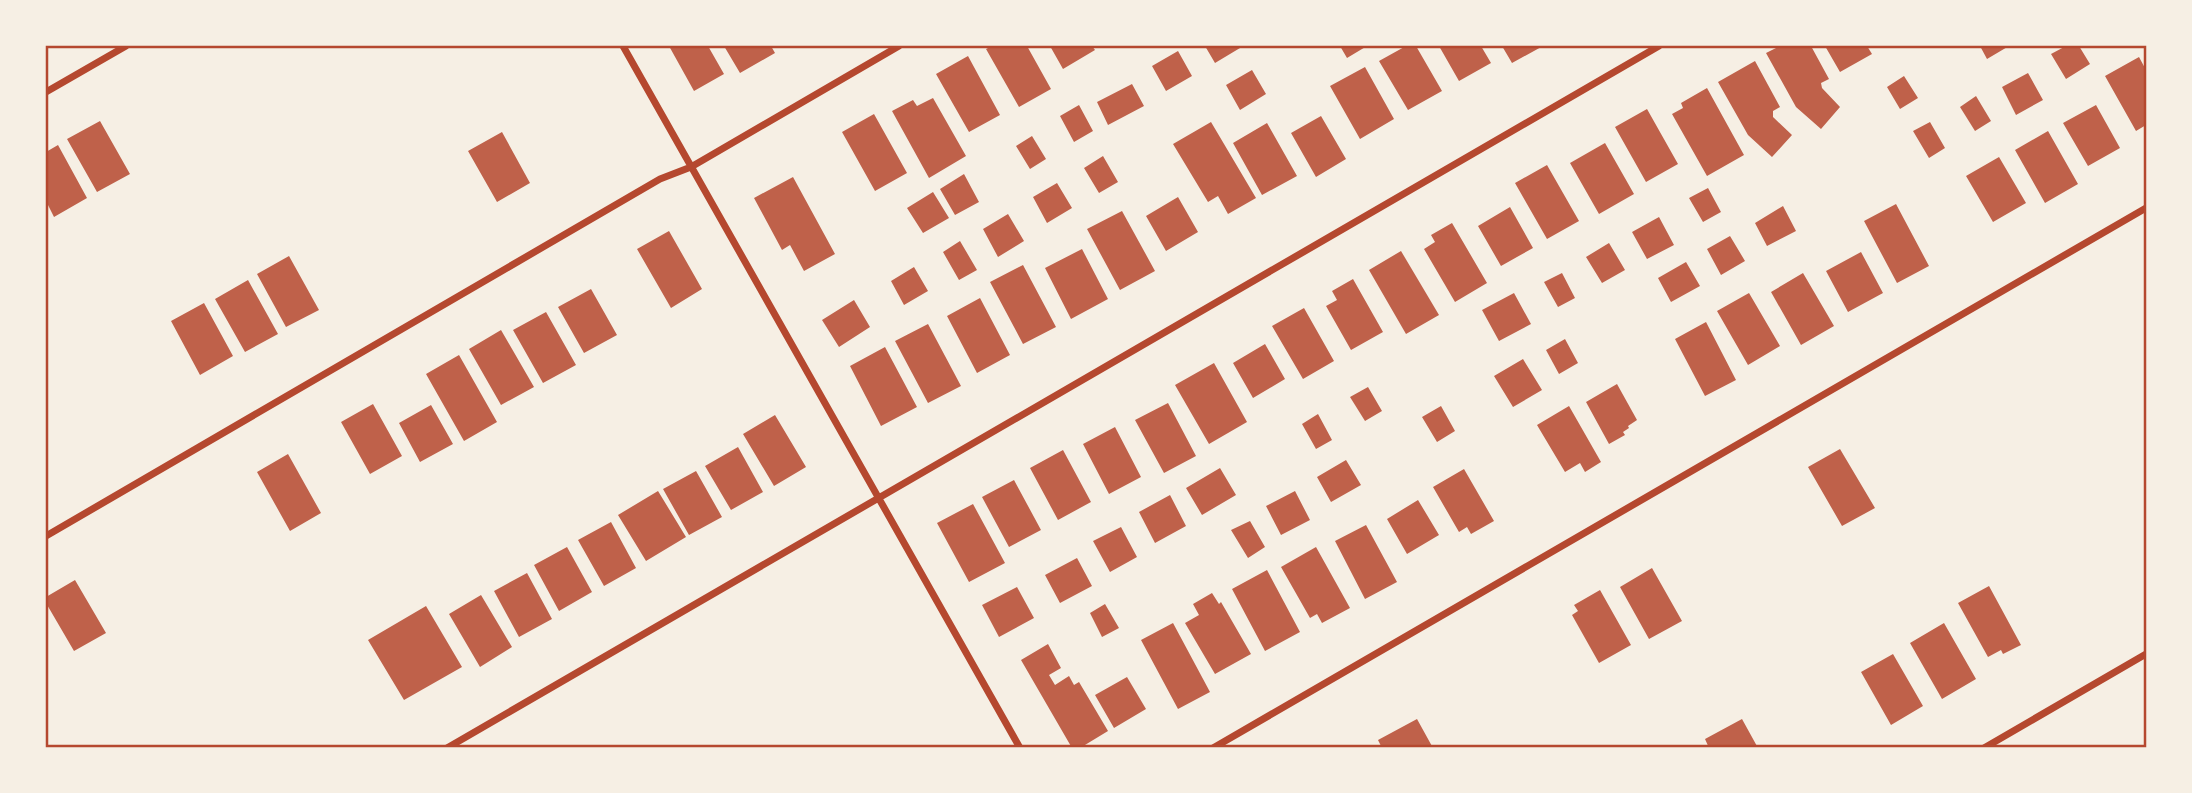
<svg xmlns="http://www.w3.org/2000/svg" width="2192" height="793" font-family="'Exo 2',sans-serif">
  <rect width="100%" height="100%" fill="#f6efe4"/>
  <path fill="#bf614a" d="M669,46H708L724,74L694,91Z
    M724,46H771L775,53L740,73Z
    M992,46H1027L1051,89L1019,107L986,49Z
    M1050,46H1092L1095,50L1063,69Z
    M1205,46H1239L1240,48L1215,63Z
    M1340,46H1367L1347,58Z
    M1406,46H1416L1442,91L1408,110L1379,61Z
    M1439,46H1481L1491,63L1459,81Z
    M1502,46H1543L1512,63Z
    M1780,46H1811L1829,79L1821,83L1822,88L1840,107L1821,129L1796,107L1766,53Z
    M1825,46H1867L1872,54L1840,72Z
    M1980,46H2009L1987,59Z
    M2066,46H2079L2090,64L2066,79L2051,54Z
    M1178,51L1192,76L1166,91L1152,66Z
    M968,56L1000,115L969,132L936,74Z
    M2139,57L2146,70V125L2136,131L2105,76Z
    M1755,61L1780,107L1773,111V117L1792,135L1772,157L1748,135L1718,82Z
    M1365,67L1394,119L1360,139L1330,86Z
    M1252,70L1266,94L1240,110L1226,85Z
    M2028,73L2043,100L2016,115L2002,87Z
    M1904,76L1918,98L1900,109L1887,87Z
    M1132,84L1144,106L1108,125L1097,102Z
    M1707,88L1744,155L1707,176L1672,114L1683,108L1681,103Z
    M1976,96L1991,121L1975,131L1960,107Z
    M933,98L966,156L929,178L892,111L913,100L917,106Z
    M1079,105L1093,131L1074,142L1060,116Z
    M2096,105L2120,148L2088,166L2063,123Z
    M1647,109L1678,164L1646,182L1615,127Z
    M874,114L907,173L875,191L842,132Z
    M1321,116L1346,159L1316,177L1291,133Z
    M100,121L130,174L97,192L67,139Z
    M1211,122L1256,198L1228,214L1218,196L1208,202L1173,144Z
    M1930,122L1945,148L1929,158L1913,131Z
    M1267,123L1297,176L1262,195L1233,143Z
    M2048,131L2078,184L2045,203L2015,150Z
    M502,132L530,183L497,202L468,151Z
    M1032,136L1046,159L1030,169L1016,146Z
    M1605,143L1634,194L1599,214L1570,163Z
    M58,145L87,198L54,217L46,201V152Z
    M1103,156L1118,182L1099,193L1084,168Z
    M1999,157L2026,203L1993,222L1966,176Z
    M1547,165L1579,221L1547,239L1515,183Z
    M964,174L979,202L955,215L940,189Z
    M793,177L835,254L804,271L790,245L782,250L754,198Z
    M1057,183L1072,208L1047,223L1033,197Z
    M1708,188L1721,212L1703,222L1689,198Z
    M933,192L949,218L923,233L907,208Z
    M1178,197L1198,232L1166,251L1146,216Z
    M1896,204L1929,266L1897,283L1864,221Z
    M1783,206L1796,231L1767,246L1755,223Z
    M1510,207L1533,248L1501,266L1478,226Z
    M1122,211L1155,271L1120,290L1087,229Z
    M1008,214L1024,241L998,257L983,229Z
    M1659,217L1674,245L1647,259L1632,232Z
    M1452,223L1487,283L1455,302L1424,249L1435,242L1431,235Z
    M669,231L702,289L671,308L637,249Z
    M1730,236L1745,261L1721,275L1707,249Z
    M960,241L977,270L959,280L943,252Z
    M1609,243L1625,270L1602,283L1586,257Z
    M1082,249L1108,299L1071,319L1045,268Z
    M1401,251L1439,315L1406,334L1369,270Z
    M1861,252L1883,293L1848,312L1826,271Z
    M289,256L319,310L286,327L257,274Z
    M1686,262L1700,286L1671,302L1658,278Z
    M1023,265L1056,327L1023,344L990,282Z
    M914,267L928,291L904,305L891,281Z
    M1562,273L1575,298L1558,307L1544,282Z
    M1803,273L1834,326L1801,345L1771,292Z
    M1353,279L1383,332L1351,350L1326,306L1337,300L1332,291Z
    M248,280L278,334L245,352L215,299Z
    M591,289L617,335L584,353L558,307Z
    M1514,293L1531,324L1499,341L1482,310Z
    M1749,293L1780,346L1748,365L1717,311Z
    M980,298L1010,355L977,373L947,316Z
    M854,300L870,327L839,347L822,320Z
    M204,303L233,356L200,375L171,321Z
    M1304,308L1334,361L1303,379L1272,326Z
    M546,312L576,365L543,383L513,330Z
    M1706,322L1736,380L1705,396L1675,339Z
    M928,324L961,386L928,403L895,341Z
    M501,330L534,387L501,405L469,349Z
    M1565,339L1578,363L1559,374L1546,350Z
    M1265,344L1285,379L1253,398L1233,363Z
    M885,347L917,407L881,426L850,366Z
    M459,355L497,422L464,441L426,374Z
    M1523,359L1542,390L1513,407L1494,376Z
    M1214,363L1247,422L1209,444L1175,385Z
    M1617,384L1637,420L1628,426L1629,428L1623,432L1625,435L1609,444L1586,402Z
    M1368,387L1382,411L1365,421L1350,397Z
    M1168,403L1196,456L1164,473L1135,420Z
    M373,404L402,456L370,474L341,422Z
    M431,405L453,444L420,462L399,423Z
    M1441,406L1455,431L1437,442L1422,417Z
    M1569,406L1601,462L1585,472L1580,463L1565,472L1537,425Z
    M1318,414L1332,440L1316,449L1302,424Z
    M775,415L806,467L774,486L743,434Z
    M1115,427L1141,477L1109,494L1083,444Z
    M738,447L763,492L731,510L705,466Z
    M1840,449L1875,508L1842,526L1808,467Z
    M1063,450L1091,502L1058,520L1030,468Z
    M288,454L321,513L290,531L257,472Z
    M1346,460L1361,485L1331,502L1317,477Z
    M1220,468L1236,495L1202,515L1186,488Z
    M1464,469L1494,521L1471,534L1467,527L1459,532L1433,487Z
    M696,471L722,517L689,535L663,489Z
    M1014,480L1041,530L1009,547L982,497Z
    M658,491L686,537L646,561L618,515Z
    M1295,491L1310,520L1281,535L1266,506Z
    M1170,495L1186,526L1155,543L1139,512Z
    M1418,500L1439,535L1407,554L1387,519Z
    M973,504L1005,563L969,582L937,523Z
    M1250,521L1265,547L1248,558L1231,530Z
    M611,522L636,568L604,586L578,540Z
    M1366,525L1397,582L1365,599L1335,541Z
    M1121,527L1137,557L1110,572L1093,541Z
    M567,547L592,592L559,611L534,565Z
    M1316,547L1350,608L1322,623L1317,614L1310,618L1281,567Z
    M1077,558L1092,586L1060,603L1045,575Z
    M1652,568L1682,621L1649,639L1620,587Z
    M1267,570L1300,632L1265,651L1232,589Z
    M527,573L552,619L519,637L494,591Z
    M75,580L106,633L74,651L46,603V597Z
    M1989,586L2021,645L2003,654L2001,650L1988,657L1958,603Z
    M1017,587L1034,618L999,637L982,605Z
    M1600,590L1631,645L1599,663L1572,615L1578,611L1574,605Z
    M1212,593L1219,604L1221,602L1251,654L1215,674L1185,623L1199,615L1193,604Z
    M481,595L512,647L480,667L449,614Z
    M1105,604L1119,628L1102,637L1090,613Z
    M426,606L462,667L404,700L368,640Z
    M1173,623L1210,692L1178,709L1141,640Z
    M1944,623L1976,679L1942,699L1910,643Z
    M1048,644L1061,668L1049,675L1055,685L1069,676L1074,685L1079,682L1108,731L1080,748H1072L1021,660Z
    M1893,654L1923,706L1891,725L1861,672Z
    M1127,677L1146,709L1114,728L1095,695Z
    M1417,719L1433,748H1382L1378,740Z
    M1742,719L1758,748H1709L1705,739Z"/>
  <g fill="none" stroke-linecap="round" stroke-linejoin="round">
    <path stroke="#b5482f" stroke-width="7" d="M623,46L1020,748
      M46,92L126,46
      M46,536L660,179L691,167L899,46
      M447,748L1659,46
      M1213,748L2146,208
      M1984,748L2146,654"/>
  </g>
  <rect width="2192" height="793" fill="none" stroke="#f6efe4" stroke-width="94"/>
  <rect x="47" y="47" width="2098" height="699" fill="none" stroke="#b5482f" stroke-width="2.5"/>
</svg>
